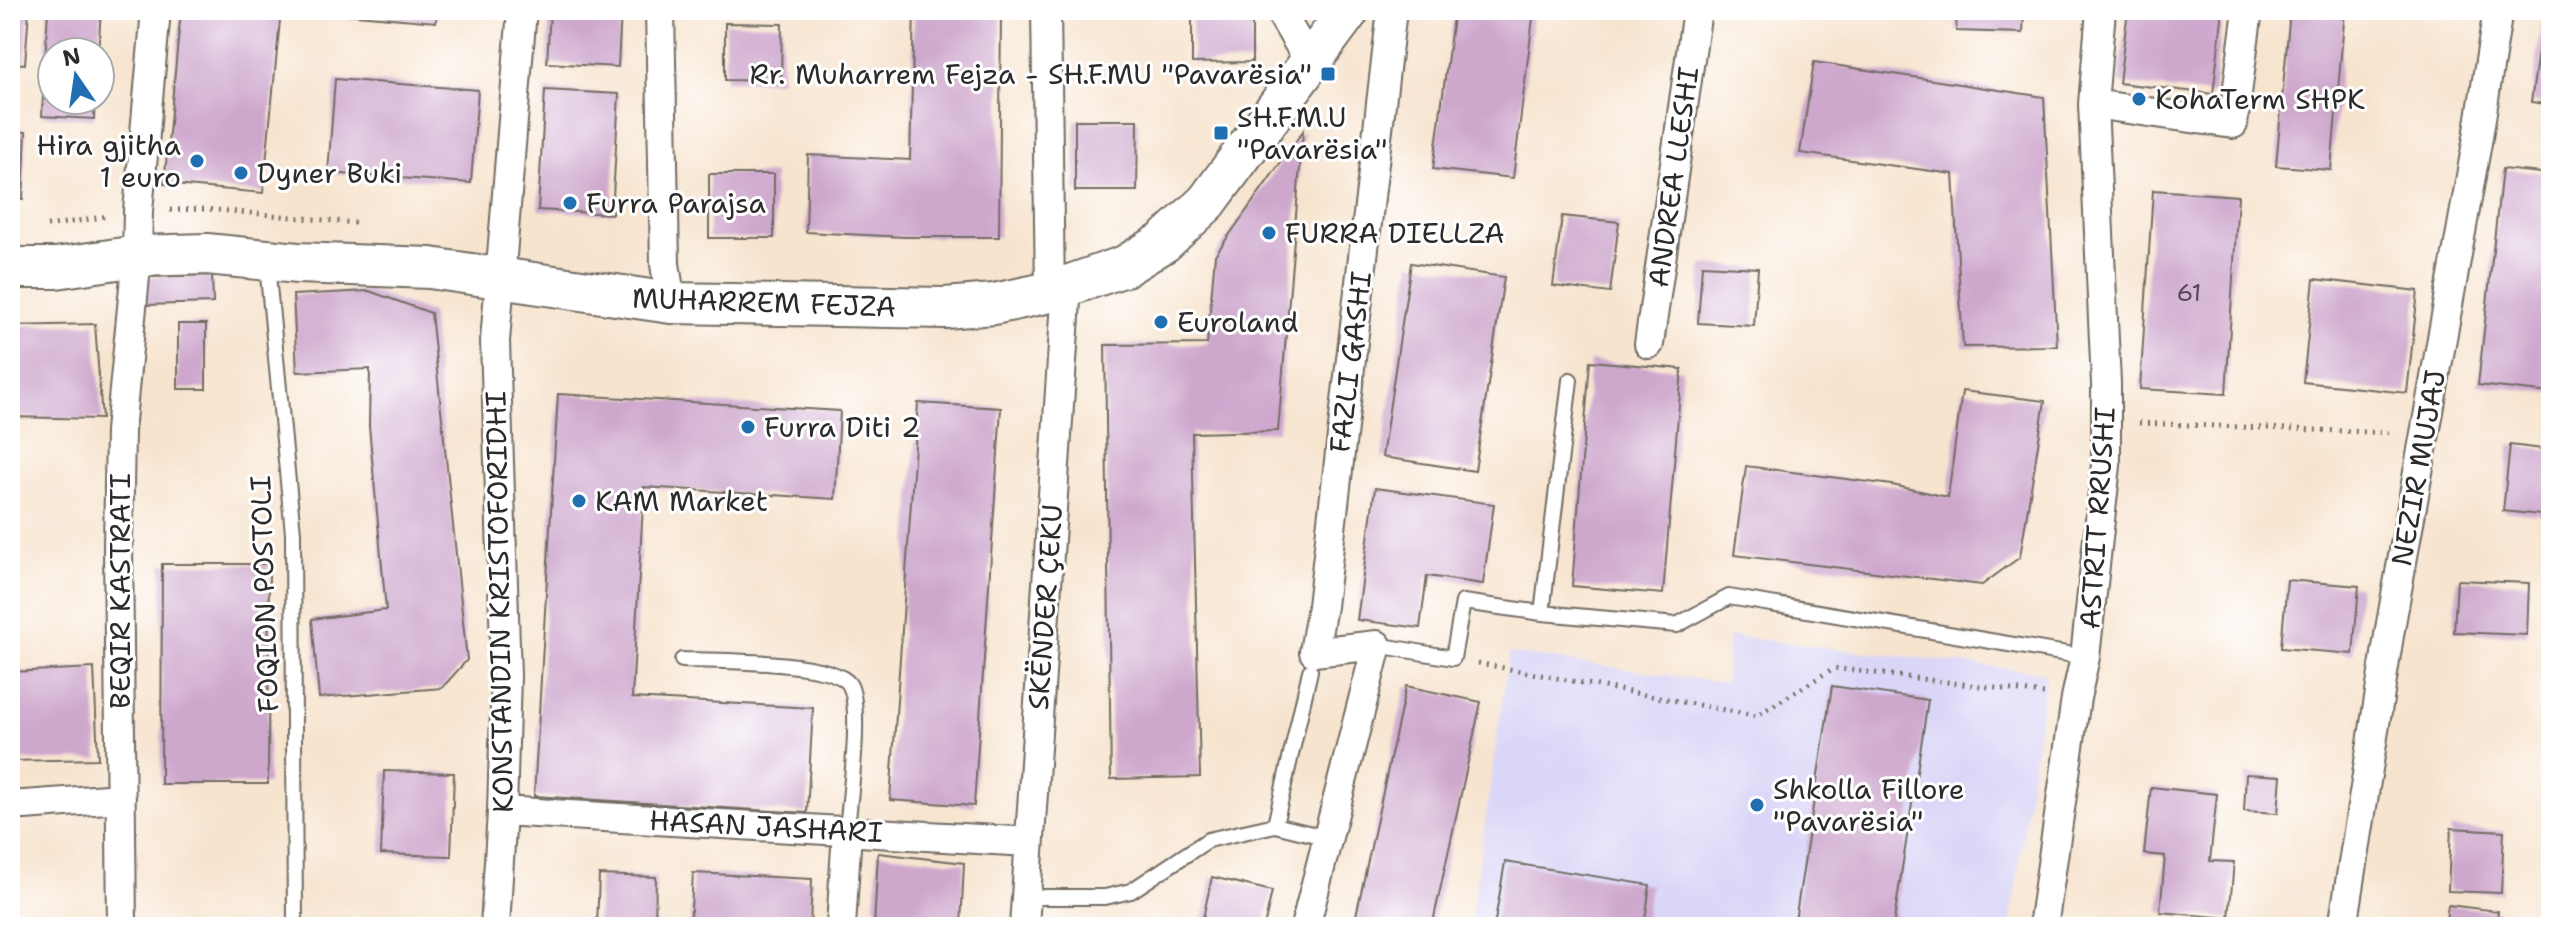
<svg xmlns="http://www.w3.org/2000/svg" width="2561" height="937" font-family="'Shantell Sans',sans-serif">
  <rect width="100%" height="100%" fill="#fff"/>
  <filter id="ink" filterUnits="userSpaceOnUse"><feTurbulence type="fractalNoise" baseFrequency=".0125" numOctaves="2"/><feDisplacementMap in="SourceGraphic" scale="16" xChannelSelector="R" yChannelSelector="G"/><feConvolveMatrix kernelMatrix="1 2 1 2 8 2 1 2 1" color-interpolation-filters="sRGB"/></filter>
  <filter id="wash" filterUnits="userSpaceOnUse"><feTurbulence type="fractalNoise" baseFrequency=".006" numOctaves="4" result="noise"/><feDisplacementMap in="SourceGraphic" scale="32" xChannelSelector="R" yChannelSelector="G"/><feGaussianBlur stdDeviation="1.8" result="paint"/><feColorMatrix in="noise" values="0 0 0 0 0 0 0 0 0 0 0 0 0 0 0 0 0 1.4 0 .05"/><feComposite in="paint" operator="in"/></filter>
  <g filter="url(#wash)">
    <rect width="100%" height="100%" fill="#f7e4cf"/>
    <path fill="#dad6f7" d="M1728,636L2046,673L2010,927H1470L1509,653L1726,683Z"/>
    <g id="blocks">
      <path fill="#cea7cd" d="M10,10H29L25,64L10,63Z
        M48,10L101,11L98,52H52V100H95L94,119L42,116Z
        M181,10H281L263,193L164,184Z
        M346,10H437L436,22L345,14Z
        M550,10H621L618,67L547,63Z
        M914,10H1001L999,237H905L806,232L808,155L910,160Z
        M1192,10H1252V62L1192,63Z
        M1454,10H1534L1513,178L1433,169Z
        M1632,10H1654V14L1632,12Z
        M1957,10H2024L2023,33L1956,31Z
        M2128,10H2223L2213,94L2119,83Z
        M2290,10H2345L2331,170L2276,166Z
        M2544,10H2551V105L2531,102Z
        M725,23L782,24L781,81L725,80Z
        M1814,62L2044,97L2057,346L1963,347L1953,174L1800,153Z
        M335,79L478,90L471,183L328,173Z
        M545,90L619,94L612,214L538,210Z
        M1075,120H1138L1137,191H1075Z
        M10,131L26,132L23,199L10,198Z
        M1303,131L1278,431L1192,433L1200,777L1111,779L1105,345L1207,344L1215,255Z
        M2502,169L2551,174V393L2478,385Z
        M709,174H774V238H709Z
        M2153,190L2238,196L2226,394L2140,389Z
        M1562,216L1619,222L1610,293L1553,286Z
        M1411,263L1504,277L1475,471L1382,457Z
        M1702,265L1758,268L1754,326L1698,323Z
        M212,275L213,303L144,305V277Z
        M2314,279L2418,291L2407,393L2303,382Z
        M369,291L431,313L467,660L442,688L319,698L312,619L386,610L369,426L370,369L297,372L293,295Z
        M95,324L102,419L10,417V326Z
        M178,324H206V389H178Z
        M1590,361L1682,369L1663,594L1572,586Z
        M1962,391L2045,401L2020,557L1982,585L1734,555L1746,466L1892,485L1948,497Z
        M558,394L840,411L835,499L644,487L632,698L813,708L807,813L534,796Z
        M918,403L1001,408L974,806L890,800Z
        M2510,445L2551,450V516L2503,511Z
        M1375,488L1494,504L1483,584L1427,576L1420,628L1357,620Z
        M162,564H269L268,784H161Z
        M2287,580L2359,586L2353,654L2281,648Z
        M2457,580L2529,583L2527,635L2454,632Z
        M94,668L98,759L10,761V672Z
        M1406,686L1481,702L1432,927H1389L1355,920Z
        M1832,686L1928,700L1893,927H1794Z
        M384,771L454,773L451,856L381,854Z
        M2246,774L2281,776L2278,813L2244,811Z
        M2151,787L2217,794L2210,861L2234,862L2229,918L2160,912L2165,856L2144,854Z
        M2451,828L2504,831L2501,893L2448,891Z
        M878,853L964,863L961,927H874Z
        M1505,862L1650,885L1644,927H1494Z
        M693,873L812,879L810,927H690Z
        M599,875L656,877L655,927H597Z
        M1212,877L1272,891L1264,927H1201Z
        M2448,905L2498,911L2496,927H2445Z"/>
    </g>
  </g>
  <g filter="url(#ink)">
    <use href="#blocks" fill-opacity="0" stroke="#726c64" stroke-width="2"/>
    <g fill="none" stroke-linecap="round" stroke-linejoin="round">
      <g stroke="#726c64" stroke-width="18">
        <path id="lane" d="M267,265L293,533L295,927
          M1542,613L1570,380
          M1377,645L1453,658L1463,602L1542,613L1677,625L1729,597L2085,657
          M682,660C714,661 833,660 849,684C863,705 849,802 847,831
          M1310,671L1275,825L1328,838
          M1026,897H1105L1131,891L1208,840L1275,825"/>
      </g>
      <g stroke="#726c64" stroke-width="32">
        <path id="street" d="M660,10L665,264L671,303
          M1046,10L1050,292
          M1279,10L1310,63
          M2093,104L2233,124L2248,10
          M1649,344L1697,10
          M10,806L121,798
          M502,811L1029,842
          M122,927L118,546L120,431L137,256L138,211L156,10
          M495,927L502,811L506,676L495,341L522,10
          M841,927L847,831
          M1024,927L1067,286
          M1305,927L1377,645L1314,652L1322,606L1392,10
          M2043,927L2076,698L2085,657L2106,465V383L2093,104L2101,10
          M2343,927L2390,629L2478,137L2498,10"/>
      </g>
      <g stroke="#726c64" stroke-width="44">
        <path id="secondary" d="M10,268H56L137,256L207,254L298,263L430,268L671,303L945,308L994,304L1050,292L1125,266L1164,242L1207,202L1349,10"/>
      </g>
      <path stroke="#726c64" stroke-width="5" stroke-dasharray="2 6" stroke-linecap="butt" d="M170,210L206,209L355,223
        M47,226L108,216
        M2139,423L2393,433
        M1478,663L1756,716L1834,668L2044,694"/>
      <use href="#lane" stroke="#fff" stroke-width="14"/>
      <use href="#street" stroke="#fff" stroke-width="28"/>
      <use href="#secondary" stroke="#fff" stroke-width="40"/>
    </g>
  </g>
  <g fill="#1f6fb2" stroke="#fff" stroke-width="3">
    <rect x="1320" y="66" width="16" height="16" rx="4"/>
    <circle cx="2139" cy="99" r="8"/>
    <rect x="1213" y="125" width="16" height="16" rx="4"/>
    <circle cx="197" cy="161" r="8"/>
    <circle cx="241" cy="173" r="8"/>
    <circle cx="570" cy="203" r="8"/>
    <circle cx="1269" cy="233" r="8"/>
    <circle cx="1161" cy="322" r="8"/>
    <circle cx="748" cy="427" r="8"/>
    <circle cx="579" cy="501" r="8"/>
    <circle cx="1757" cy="805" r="8"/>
  </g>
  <g text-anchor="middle" stroke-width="6" stroke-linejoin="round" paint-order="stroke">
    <g font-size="24" fill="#544a54">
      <text x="2189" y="301">61</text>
    </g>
    <g font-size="28" fill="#2b2b2b" stroke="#fff" text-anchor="start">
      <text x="1312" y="84" text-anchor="end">Rr. Muharrem Fejza - SH.F.MU "Pavarësia"</text>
      <text x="2155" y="109">KohaTerm SHPK</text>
      <text x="1237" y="127">SH.F.M.U<tspan x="1237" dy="32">"Pavarësia"</tspan></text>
      <text x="181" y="155" text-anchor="end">Hira gjitha<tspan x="181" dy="32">1 euro</tspan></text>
      <text x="257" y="183">Dyner Buki</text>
      <text x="586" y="213">Furra Parajsa</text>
      <text x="1285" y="243">FURRA DIELLZA</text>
      <text x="1177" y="332">Euroland</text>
      <text x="764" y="437">Furra Diti 2</text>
      <text x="595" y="511">KAM Market</text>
      <text x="1773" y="799">Shkolla Fillore<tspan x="1773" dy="32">"Pavarësia"</tspan></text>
    </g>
    <g font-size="28" fill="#2b2b2b" stroke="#fff">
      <text transform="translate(1673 177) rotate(-82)" y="10">ANDREA LLESHI</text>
      <text transform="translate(764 302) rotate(2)" y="10">MUHARREM FEJZA</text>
      <text transform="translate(1350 362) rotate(-83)" y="10">FAZLI GASHI</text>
      <text transform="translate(2418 468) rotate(-80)" y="10">NEZIR MUJAJ</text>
      <text transform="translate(2097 518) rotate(-86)" y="10">ASTRIT RRUSHI</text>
      <text transform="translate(120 591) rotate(-90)" y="10">BEQIR KASTRATI</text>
      <text transform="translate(264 594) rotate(-92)" y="10">FOQION POSTOLI</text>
      <text transform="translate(499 602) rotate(-91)" y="10">KONSTANDIN KRISTOFORIDHI</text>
      <text transform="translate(1045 607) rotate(-86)" y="10">SKËNDER ÇEKU</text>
      <text transform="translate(766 826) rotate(3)" y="10">HASAN JASHARI</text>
    </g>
  </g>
  <rect width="2561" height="937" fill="none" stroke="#fff" stroke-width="40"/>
  <g transform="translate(76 76) rotate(347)"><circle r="38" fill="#ffffff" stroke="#aaaaaa" stroke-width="2"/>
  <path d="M0-6L14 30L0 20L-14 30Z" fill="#1f6fb2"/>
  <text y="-12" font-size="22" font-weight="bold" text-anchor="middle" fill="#2b2b2b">N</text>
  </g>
</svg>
